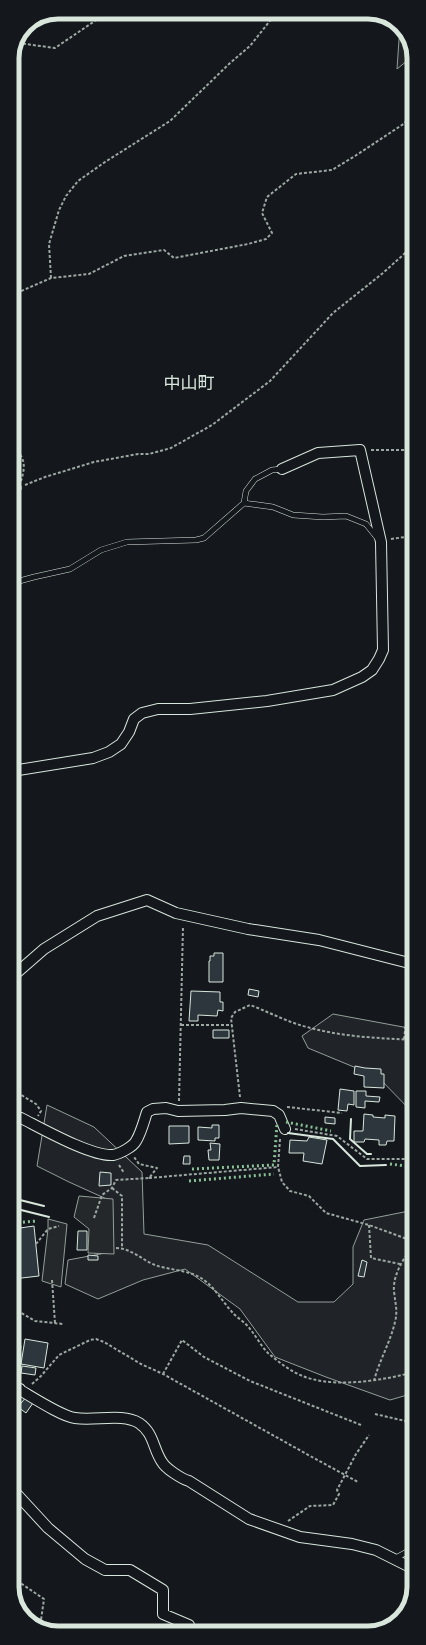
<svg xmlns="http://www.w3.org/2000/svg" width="426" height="1645" font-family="Jost,'Noto Sans JP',sans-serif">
  <rect width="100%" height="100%" fill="#14181c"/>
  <path fill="#202428" stroke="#939e99" d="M400,25L413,49V56L397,69Z
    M333,1014L414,1029V1114L378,1077L308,1048L302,1036Z
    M47,1105L94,1127L142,1172L144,1234L208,1245L298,1302H334L353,1284V1247L364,1220L414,1210V1393L390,1400L326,1377L275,1357L240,1309L185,1269L143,1280L98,1299L65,1284L68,1260L111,1252V1201L69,1182L37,1166Z"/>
  <path fill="#24282b" stroke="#939e99" d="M79,1196L113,1199L114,1254L88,1253L89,1229L74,1217Z
    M48,1219L67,1224L61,1287L42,1281L48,1229Z"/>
  <path fill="#2c363c" stroke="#d8e6dc" d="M214,953H223V982H209V961H210V956H214Z
    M249,989L259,991L258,997L248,995Z
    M191,991L220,992V1002H223V1011L218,1010L217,1016L198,1015V1021H189Z
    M213,1030H229V1038H213Z
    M355,1066L365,1068L381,1069V1074H384V1088L364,1087V1076L354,1074Z
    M340,1089L354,1091V1105L348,1104L347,1111L338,1110Z
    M356,1091H366V1096L380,1097L379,1102L365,1101V1108L356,1107Z
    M364,1114L373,1115V1117L385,1118V1115L395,1116L394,1141H387L386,1145H379V1140L365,1139L364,1142H354V1131H363Z
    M325,1117L335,1118V1124L325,1123Z
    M212,1125H219V1138H215V1141L198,1140V1127L212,1128Z
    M169,1126H189V1143L169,1144Z
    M309,1137L327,1140L322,1164L303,1161L304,1153H289L290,1140L307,1141Z
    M210,1143L220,1144L219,1160H209L208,1150H211Z
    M184,1156H190V1164H183Z
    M100,1172L111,1173V1185L99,1186Z
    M34,1226L39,1276L13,1279V1229Z
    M78,1231H87V1250H77Z
    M88,1255L98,1256V1260H88Z
    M362,1260L367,1262L364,1277L358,1276Z
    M25,1339L48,1343L44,1368L21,1364Z
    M13,1345L21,1346L18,1364L15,1363L16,1357H14V1353L13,1352Z
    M22,1366L36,1368L35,1375L21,1373Z
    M26,1397L33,1403L26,1413L18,1407Z"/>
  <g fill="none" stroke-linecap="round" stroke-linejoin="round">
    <g stroke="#d8e6dc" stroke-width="6">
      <path id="service" d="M12,494L19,488
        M244,503L273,507L293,515L323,517L346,516L366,524L378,539
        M12,583L34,577L70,569L101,550L127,542L196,540L204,538L244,503L246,491L255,479L272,470L282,469
        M394,1559L414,1548"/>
    </g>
    <g stroke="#d8e6dc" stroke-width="12">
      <path id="minor" d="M12,771L93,758L109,752L121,744L129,732L134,719L142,713L158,709H190L267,701L333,690L362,677L372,670L379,659L383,650L381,542L360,450L318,453L282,469
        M13,976L44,949L97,916L147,900L176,913L248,929L319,940L413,964
        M13,1117L21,1118C41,1128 92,1157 113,1155C119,1154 133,1147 136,1141C141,1133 144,1121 147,1112L153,1109L166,1108L178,1111L225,1110L241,1108L273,1111L279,1115L285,1129
        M13,1386C28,1394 60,1416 75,1418C95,1421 123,1413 139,1423C154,1433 153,1449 162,1462C166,1469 182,1479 189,1481L249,1519L300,1537L352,1544L376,1550L414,1569
        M13,1399L20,1389
        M13,1490L48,1528L85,1559L105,1570H130L163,1590V1614L189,1625"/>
    </g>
    <path stroke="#9da8a2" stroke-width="2" stroke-dasharray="3 2" stroke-linecap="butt" d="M18,43L55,48L108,12
      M51,278L49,244L59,210L66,196L78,181L105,162L170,121L229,64L250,46L277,12
      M12,295L51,278L89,274L124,256L164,250L174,258L248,244L266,239L272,233L262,213L267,197L296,174L332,170L355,156L405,123L413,102
      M12,442C23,459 27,461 21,481
      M371,450H413
      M25,485L45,477L94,462L138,454H149L171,448L212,425L270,381L333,313L383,273L413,246
      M391,539L405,537L413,539
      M181,1025H232
      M404,1039L412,975
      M13,1090L36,1104L41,1111L38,1116
      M240,1097L231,1018L235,1012L250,1005C269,1012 287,1022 307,1027C342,1037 378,1038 414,1040
      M179,1101L183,926
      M287,1107L342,1113
      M295,1129L337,1136L367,1159H414
      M280,1139L278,1167L282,1182L290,1191L309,1196L326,1213L369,1225L407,1239L414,1240
      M119,1165L124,1173
      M149,1178L278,1167
      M112,1188L122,1196V1248
      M94,1218L102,1195L112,1188L116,1180L149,1178L157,1168L139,1164L134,1157
      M369,1225L371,1258L400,1264
      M36,1244L48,1229L59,1226
      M116,1248C131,1248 142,1260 155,1265C169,1270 188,1270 201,1278C214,1286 222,1301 232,1312C237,1318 245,1322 250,1329C256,1336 261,1346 268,1353C281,1364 295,1375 312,1379C341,1387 385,1380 414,1372
      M52,1280L55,1323
      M13,1308L35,1321L63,1324
      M163,1374L182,1340L204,1357L250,1381L361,1425
      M374,1381C379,1361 390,1343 395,1322C398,1311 395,1302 394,1291C393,1279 399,1266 406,1256L414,1252
      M32,1384L41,1376L59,1355L90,1340L96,1339L104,1342L141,1364L163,1374L312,1457L358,1482
      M375,1414L414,1423
      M288,1521L310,1506L333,1505L339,1494L337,1490L356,1454L369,1435
      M13,1578L44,1599L40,1627
      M200,1627L236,1632"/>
    <use href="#service" stroke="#14181c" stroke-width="5"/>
    <use href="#minor" stroke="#14181c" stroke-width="10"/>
    <path stroke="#8ac095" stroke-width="3" stroke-dasharray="2 3" stroke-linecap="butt" d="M286,1122L331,1131
      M390,1164L414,1167
      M192,1169L274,1165L277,1124
      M189,1181L274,1174
      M13,1223L37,1221"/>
    <path stroke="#d8e6dc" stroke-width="2" d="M351,1119L350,1139L367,1154H371
      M288,1133L333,1139L360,1166L386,1165
      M13,1191L20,1200L44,1206
      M13,1208L49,1217"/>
  </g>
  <g text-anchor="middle" stroke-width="3" stroke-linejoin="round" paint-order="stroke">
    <g font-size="17" fill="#d8e6dc" stroke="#14181c">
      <text x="189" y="389">中山町</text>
    </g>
  </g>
  <path d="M0 0H426V1645H0ZM58 19H368A39 39 0 0 1 407 58V1587A39 39 0 0 1 368 1626H58A39 39 0 0 1 19 1587V58A39 39 0 0 1 58 19Z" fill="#14181c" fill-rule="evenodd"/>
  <path fill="none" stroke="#d8e6dc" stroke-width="5" d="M58 19H368A39 39 0 0 1 407 58V1587A39 39 0 0 1 368 1626H58A39 39 0 0 1 19 1587V58A39 39 0 0 1 58 19Z"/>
</svg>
